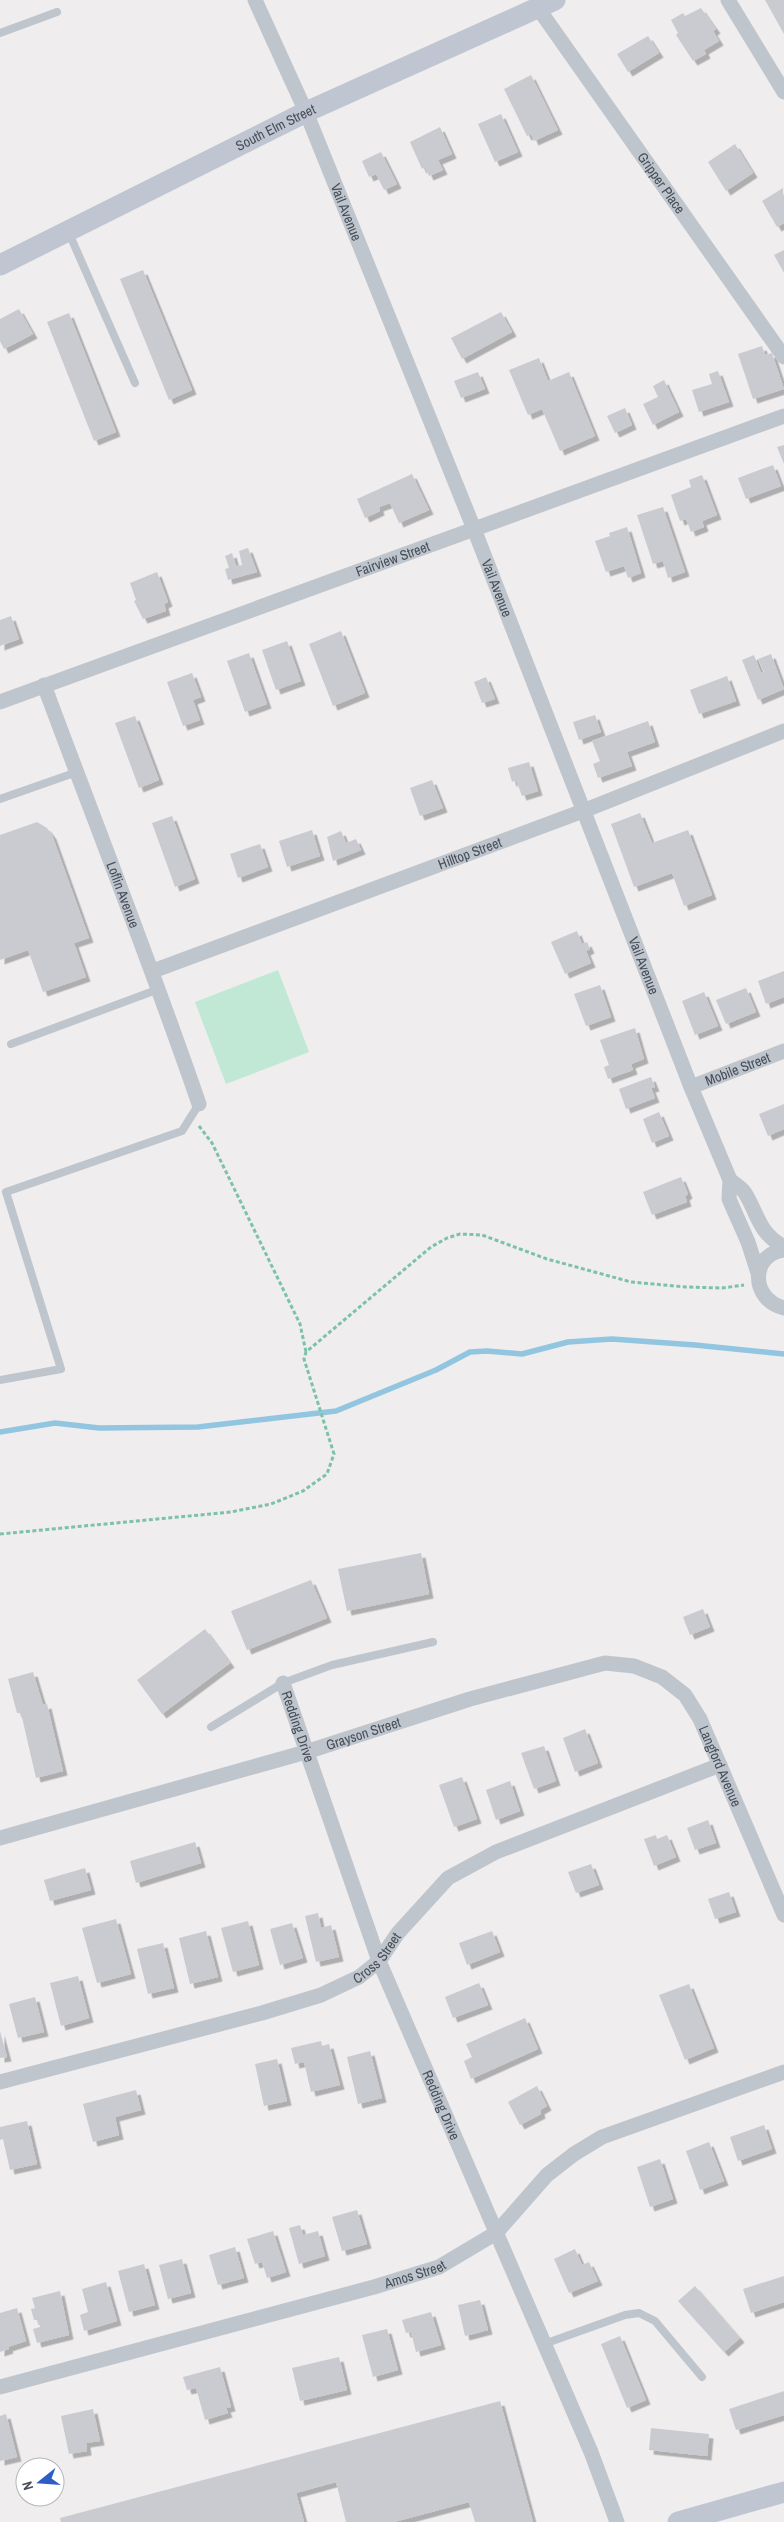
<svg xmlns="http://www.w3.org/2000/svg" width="784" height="2522" font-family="'Archivo Narrow',sans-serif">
  <defs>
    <filter id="shadow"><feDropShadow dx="4.5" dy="4.5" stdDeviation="0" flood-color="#0004"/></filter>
  </defs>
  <rect width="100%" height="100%" fill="#efeded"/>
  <path fill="#c0e8d5" d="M278,970L309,1052L226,1084L195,1002Z"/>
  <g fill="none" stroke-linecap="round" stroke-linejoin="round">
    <path stroke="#92c5e0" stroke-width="5.5" d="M0,1432L55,1423L99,1428L198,1427L336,1411L436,1370L470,1352L487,1351L522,1354L568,1342L612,1339L695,1345L784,1354"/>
  </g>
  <path fill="#cacbd1" filter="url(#shadow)" d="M765,0H784V34Z
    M701,8L716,29L713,31L719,41L704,50L706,54L693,61L676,35L678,33L671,20L683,13L685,16Z
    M648,36L659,53L628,72L617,54Z
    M531,75L558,130L534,141L531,134L527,136L504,89Z
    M501,114L518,152L495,162L478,124Z
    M440,127L452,154L438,160L443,170L429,176L425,167L422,169L410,142Z
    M735,144L753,173L726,191L708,162Z
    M381,152L397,184L384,190L376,174L369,177L362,161Z
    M783,188L784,223L777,227L762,201Z
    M784,250V273L774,255Z
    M143,270L192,390L169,400L120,279Z
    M19,309L33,334L4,349L0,341V319Z
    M501,312L512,332L462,359L451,338Z
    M69,313L116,432L94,441L47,322Z
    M762,346L765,355L772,353L784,389L753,399L738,354Z
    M539,358L548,381L569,372L595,436L560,451L542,409L528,415L509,370Z
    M718,371L729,402L699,412L692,390L712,384L709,374Z
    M478,372L485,389L461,398L454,381Z
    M664,380L679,412L653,425L643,404L658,397L653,386Z
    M625,408L632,425L615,433L607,416Z
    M784,445V464L777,447Z
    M773,465L781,486L746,499L738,478Z
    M412,474L429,510L399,523L390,503L379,507L380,511L365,518L357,499Z
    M702,475L717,515L702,521L704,527L691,532L686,519L680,521L671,495L691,487L689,480Z
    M663,507L685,572L668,578L663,561L653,564L637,515Z
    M627,527L641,573L628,578L624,566L606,572L595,541L610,536L609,533Z
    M248,548L257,572L228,580L225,569L229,568L225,556L232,553L236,566L242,565L239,551Z
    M157,572L168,602L164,604L166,611L143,619L134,601L136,600L130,583Z
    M11,616L19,639L0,646V620Z
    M341,631L365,693L333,706L309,644Z
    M287,641L301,681L276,690L262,650Z
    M249,653L267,704L245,712L227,661Z
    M771,654L784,689L758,700L742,660L754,655L761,673L764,672L758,659Z
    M192,673L201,697L193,700L200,720L183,726L167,682Z
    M727,676L736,701L699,714L690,690Z
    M486,677L495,699L482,703L474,682Z
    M595,715L601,732L579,740L573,722Z
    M135,716L159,780L139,788L115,723Z
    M648,721L655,742L627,752L632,766L598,778L593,764L600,761L592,741Z
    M529,762L538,791L522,796L516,780L512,782L508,768Z
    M432,780L443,808L420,816L410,788Z
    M640,813L652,843L688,830L712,895L684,906L672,873L634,887L611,824Z
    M172,816L195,879L175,887L152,823Z
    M37,822L47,828L52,835L89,938L74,943L86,977L43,992L28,950L0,960V835Z
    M312,830L320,856L287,867L279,841Z
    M341,831L346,843L356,839L361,850L333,861L327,837Z
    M260,844L268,867L238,878L230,854Z
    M577,931L582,944L587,942L590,949L586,951L591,963L565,974L551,942Z
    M784,971V997L766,1004L758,981Z
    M600,985L611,1017L586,1026L574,994Z
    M746,988L756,1012L726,1024L716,1000Z
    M704,992L718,1026L695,1035L682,1001Z
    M635,1028L644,1059L631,1064L633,1070L608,1079L604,1067L609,1065L600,1040Z
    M651,1077L655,1087L651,1088L655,1098L626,1109L619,1089Z
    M784,1104V1129L768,1136L759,1114Z
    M659,1112L669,1136L652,1143L643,1119Z
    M681,1177L688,1194L685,1196L687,1202L652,1215L643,1192Z
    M421,1553L429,1594L347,1611L338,1569Z
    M311,1580L327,1618L247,1650L231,1611Z
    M703,1609L710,1627L690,1635L683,1617Z
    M205,1629L230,1663L162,1714L137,1680Z
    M33,1672L43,1705L47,1704L63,1771L36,1778L21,1713H17L8,1679Z
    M585,1729L598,1763L575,1772L563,1738Z
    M544,1746L556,1781L534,1789L521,1753Z
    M462,1777L477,1819L454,1827L439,1785Z
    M510,1781L520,1811L496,1820L486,1790Z
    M708,1820L716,1843L695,1850L687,1828Z
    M656,1835L657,1839L667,1835L676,1857L654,1866L644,1839Z
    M195,1842L201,1863L136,1883L130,1861Z
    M591,1864L599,1885L576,1893L568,1872Z
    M85,1868L91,1890L50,1901L44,1880Z
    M729,1892L736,1912L715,1919L708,1899Z
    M318,1913L321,1928L331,1925L339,1957L316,1962L305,1916Z
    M116,1919L131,1974L97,1983L82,1928Z
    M248,1921L259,1965L233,1972L221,1928Z
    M292,1923L303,1958L280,1965L270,1929Z
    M206,1931L218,1977L190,1984L179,1938Z
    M492,1931L500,1952L467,1965L459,1943Z
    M163,1943L174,1988L148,1994L137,1949Z
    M78,1976L89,2018L61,2026L50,1983Z
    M479,1983L488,2005L453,2018L445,1997Z
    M689,1984L714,2048L685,2060L659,1995Z
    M35,1997L44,2032L18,2038L9,2004Z
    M525,2018L538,2049L471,2079L464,2061L472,2057L466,2044Z
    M0,2031L7,2057L0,2058Z
    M321,2041L322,2046L329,2044L340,2085L311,2092L304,2062L295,2064L291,2048Z
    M370,2051L382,2098L358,2104L347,2057Z
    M277,2059L287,2101L264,2106L255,2064Z
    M537,2086L547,2106L540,2110L541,2114L520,2125L508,2102Z
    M136,2090L141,2110L115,2117L119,2135L93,2142L83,2104Z
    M27,2121L37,2164L10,2170L3,2139L0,2140V2127Z
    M764,2125L772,2149L738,2161L730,2137Z
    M709,2142L724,2181L700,2190L686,2151Z
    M660,2159L673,2199L650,2207L637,2167Z
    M357,2210L367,2244L342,2251L332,2217Z
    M300,2225L303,2235L318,2231L325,2256L299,2264L289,2228Z
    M273,2231L286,2272L267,2278L262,2262L255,2264L247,2239Z
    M235,2247L244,2278L218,2285L209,2255Z
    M575,2249L582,2265L589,2262L598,2281L569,2293L554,2259Z
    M182,2259L191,2293L168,2299L159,2265Z
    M144,2264L155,2305L129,2312L118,2271Z
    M784,2276V2302L751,2313L743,2289Z
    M106,2282L117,2321L84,2331L80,2315L88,2312L82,2289Z
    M695,2286L740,2338L724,2352L678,2301Z
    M60,2291L69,2335L37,2343L33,2329L40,2327L38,2320H34L31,2309L35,2308L32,2298Z
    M480,2300L488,2330L465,2336L458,2305Z
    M17,2308L26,2341L8,2347L9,2349L0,2352V2313Z
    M431,2312L441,2345L416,2352L411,2332L406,2333L402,2320Z
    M387,2329L398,2370L373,2377L362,2335Z
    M620,2336L646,2400L627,2408L601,2344Z
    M339,2357L347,2390L300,2401L292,2368Z
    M220,2367L231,2407L226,2408L228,2413L205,2420L196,2388L187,2390L183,2377Z
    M784,2391V2415L736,2430L729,2409Z
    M500,2401L533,2522H475L469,2502L394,2522H346L336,2482L296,2493L304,2522H61L60,2518Z
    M93,2409L100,2441L86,2443L87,2451L69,2454L61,2416Z
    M6,2414L17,2457L0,2461V2416Z
    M651,2428L709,2434L707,2456L649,2450Z"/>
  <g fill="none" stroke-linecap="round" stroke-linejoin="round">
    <path stroke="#7cc2a9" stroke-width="3" stroke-dasharray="4 2.5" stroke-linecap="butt" d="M199,1126L212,1143L300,1324L306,1352
      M0,1534L231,1512L271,1504L303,1491L327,1474L334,1454L304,1359L306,1352L431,1247L447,1238L460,1234L482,1235L547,1259L631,1282L686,1287L722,1288L744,1285"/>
    <path stroke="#bfc5cd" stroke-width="8" d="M0,33L57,12
      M68,231L135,383
      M0,799L77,772
      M11,1044L159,989
      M0,1380L61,1369L6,1192L182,1131L199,1104
      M211,1727L283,1683L332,1665L433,1642
      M544,2344L625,2315L639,2313L655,2321L702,2377"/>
    <g stroke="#bfc5cd" stroke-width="15">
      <path id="s1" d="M255,0L306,112L474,529L691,1087L730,1180L729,1199L748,1242L758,1273"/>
      <path d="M728,0L784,92"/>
      <path id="s2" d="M538,8L784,357"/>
      <path id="s3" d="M44,685C96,825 151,964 199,1104"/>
      <path id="s4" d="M0,702L784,416"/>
      <path id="s5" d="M153,971L583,811L784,731"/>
      <path id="s6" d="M691,1087L784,1051"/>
      <path d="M730,1180C735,1184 742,1188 745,1193C759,1216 758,1232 784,1247"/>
      <path d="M784,1250C749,1255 751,1300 784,1308"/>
      <path id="s7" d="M283,1683L379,1961L591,2452L617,2522"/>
      <path id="s8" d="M0,1838L306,1752L470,1699L605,1663L634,1666L662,1677L685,1695L700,1719L784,1915"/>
      <path id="s9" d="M0,2082L262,2013L321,1995L359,1977L379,1961L398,1933L448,1878L496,1852L720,1765"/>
      <path id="s10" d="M0,2387L374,2287L439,2267L496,2233L547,2175L574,2154L602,2137L784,2072"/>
    </g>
    <g stroke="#bfc6d1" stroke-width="21">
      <path id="s11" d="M0,265L306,112L555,0"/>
      <path d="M678,2522L784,2492"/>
    </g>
  </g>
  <g text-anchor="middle" stroke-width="5" stroke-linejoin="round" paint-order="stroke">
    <g font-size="14" fill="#474e58" stroke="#fff">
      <text dy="5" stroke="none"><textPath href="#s11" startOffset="308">South Elm Street</textPath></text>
      <text dy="5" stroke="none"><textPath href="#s2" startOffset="214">Gripper Place</textPath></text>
      <text dy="5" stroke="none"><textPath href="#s1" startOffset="231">Vail Avenue</textPath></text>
      <text dy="5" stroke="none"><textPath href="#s4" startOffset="418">Fairview Street</textPath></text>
      <text dy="5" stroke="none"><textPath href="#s1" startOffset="636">Vail Avenue</textPath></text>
      <text dy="5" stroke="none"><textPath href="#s5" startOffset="338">Hilltop Street</textPath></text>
      <text dy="5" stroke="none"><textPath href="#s3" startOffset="224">Loflin Avenue</textPath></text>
      <text dy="5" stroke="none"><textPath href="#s1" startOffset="1041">Vail Avenue</textPath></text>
      <text dy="5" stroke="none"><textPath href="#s6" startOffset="50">Mobile Street</textPath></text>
      <text dy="5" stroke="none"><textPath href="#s7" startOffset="46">Redding Drive</textPath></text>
      <text dy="5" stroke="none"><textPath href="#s8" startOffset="378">Grayson Street</textPath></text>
      <text dy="5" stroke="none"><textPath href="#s8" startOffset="798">Langford Avenue</textPath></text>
      <text dy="5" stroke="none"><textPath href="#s9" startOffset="401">Cross Street</textPath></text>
      <text dy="5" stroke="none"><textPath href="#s7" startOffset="451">Redding Drive</textPath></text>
      <text dy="5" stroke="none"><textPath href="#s10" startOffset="430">Amos Street</textPath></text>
    </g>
  </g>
  <g transform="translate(40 2482) rotate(253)"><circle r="24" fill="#ffffff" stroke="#b5b8bc"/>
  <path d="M0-4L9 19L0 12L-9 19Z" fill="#2f5dc7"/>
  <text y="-8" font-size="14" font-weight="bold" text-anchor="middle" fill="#474e58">N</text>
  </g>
</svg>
